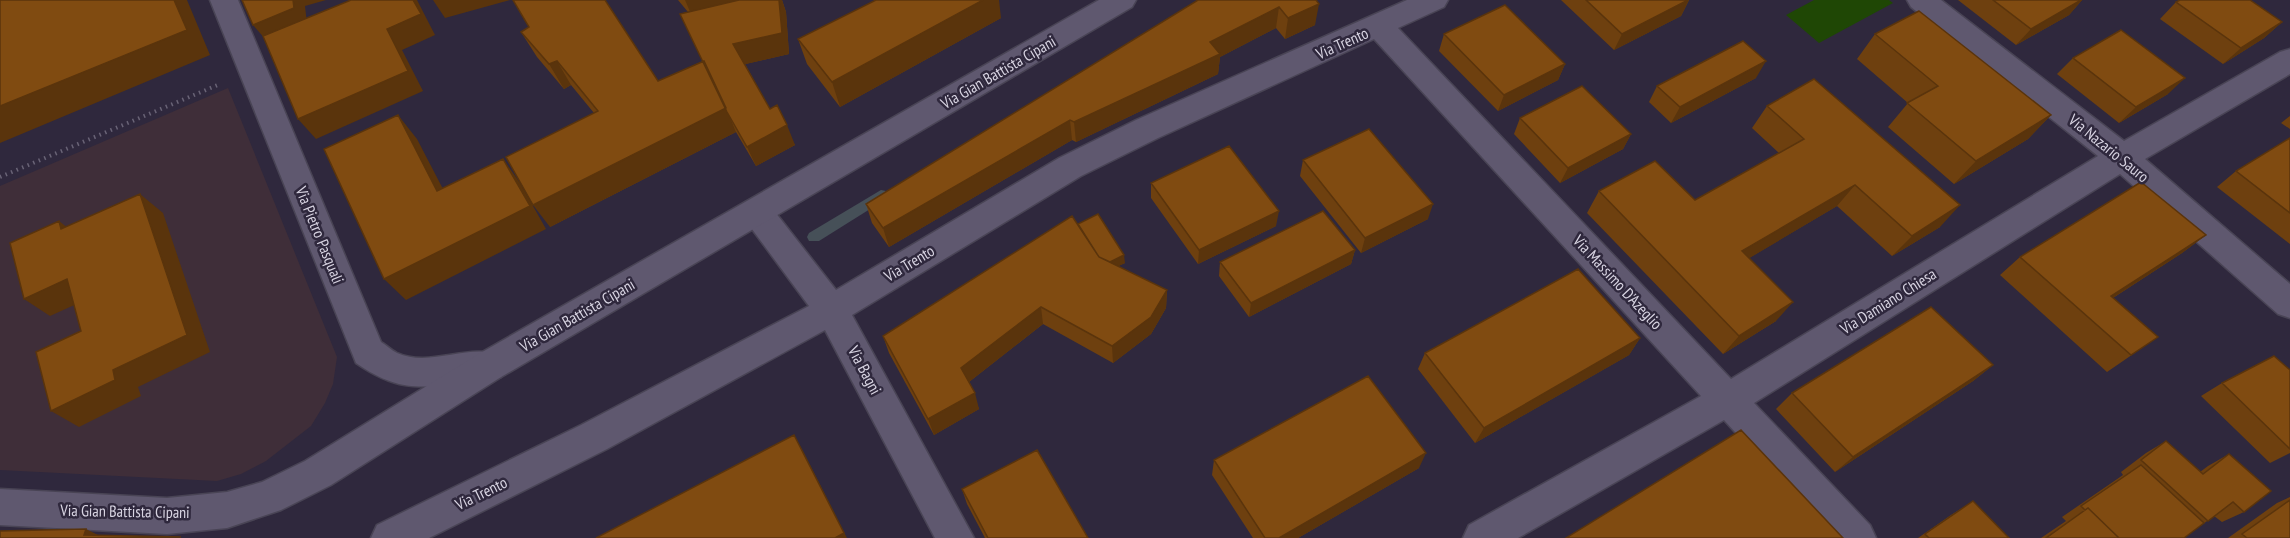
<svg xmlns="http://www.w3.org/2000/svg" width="2290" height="538" font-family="'PT Sans Narrow',sans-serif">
  <rect width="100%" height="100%" fill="#2f283d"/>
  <path fill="#3f2e39" d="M228,88L337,357L333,384L325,403L311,426L266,461L241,474L217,481L0,470V186Z"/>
  <path fill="#1f4705" d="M1814,0H1889L1893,3L1819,43L1786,15Z"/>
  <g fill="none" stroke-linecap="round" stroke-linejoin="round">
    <path fill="#465058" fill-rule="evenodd" d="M881,190L886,191L887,195L886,199L819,241H809L807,237L809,233Z"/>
    <g stroke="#494455" stroke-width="3">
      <path id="street" d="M210,0H238L381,342C386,345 391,350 397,353C430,368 468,343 501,355L506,366L501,377C487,382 474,383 459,384C414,389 394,389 356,363Z
        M1407,0H1448L1444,7L1398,28L1731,379L2098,156L1911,7L1907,0H1941L2124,141L2280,52L2290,49V74L2145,159L2290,284V318L2278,314L2120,174L1754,403L1870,525L1876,538H1832L1724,420L1518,538H1463L1469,525L1701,396L1374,39L1158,138L1081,176L852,315L974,538H935L825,330L607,449L429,538H371L377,525L581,425L809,306L746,221L741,212L746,203L757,199L768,203L836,290L1059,158L1136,120Z"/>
    </g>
    <g stroke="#494455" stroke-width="3">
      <path id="secondary" d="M1099,0H1136L1132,7L501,377L331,485L281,510L227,528L167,534L0,525V489L167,498L227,492L262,482L305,461L477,355Z"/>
    </g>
    <path stroke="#696376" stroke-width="4" stroke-dasharray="1.5 4.5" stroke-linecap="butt" d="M0,177L220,84"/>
    <use href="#street" fill="#5f586f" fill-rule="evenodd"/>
    <use href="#secondary" fill="#5f586f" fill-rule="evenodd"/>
  </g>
  <path fill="#6e400f" d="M678,0H782L786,12L789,54L745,64L770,109L795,145L756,166L736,132L550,227L594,113L571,85L564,89L537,57L521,32L658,81L703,61L680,14L688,12Z
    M1198,0H1316L1315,25L1285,39L1276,28L1220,57L1218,74L1076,142L1072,140L889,247L872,223L866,204Z
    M1561,0H1689L1681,16L1614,50Z
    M1958,0H2082L2069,15L2016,45Z
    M2176,2L2282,22L2264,38L2223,64L2160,19Z
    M1001,18L840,107L807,64L798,39Z
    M1444,34L1565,64L1558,80L1498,111L1439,51Z
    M1875,34L2051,115L2028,139L1954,184L1888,127L1908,103L1857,59Z
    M2073,58L2168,94L2119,123L2057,74Z
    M1756,78L1671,123L1649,102L1657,86Z
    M1767,106L1940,227L1892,256L1837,206L1749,258L1776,321L1723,354L1587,213L1599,191L1695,200L1779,153L1752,128Z
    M2290,116V129L2281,123Z
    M1520,118L1631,134L1623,149L1560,183L1514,134Z
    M2290,138V244L2217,187L2236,171Z
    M1303,160L1428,219L1361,253L1300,176Z
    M1151,183L1276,226L1198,264L1151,198Z
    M1078,224L1125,263L1118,266L1167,290L1166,308L1151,334L1113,363L1043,324L969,382L979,409L934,435L889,353L883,336Z
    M2206,235L2182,253L2113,298L2158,337L2107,372L2000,275L2020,257Z
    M1355,250L1351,264L1249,317L1219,276L1220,262Z
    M1640,338L1629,355L1475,443L1418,369L1425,353Z
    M1993,365L1973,381L1835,472L1776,409L1792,393Z
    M2290,370V453L2270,463L2201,396L2222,383Z
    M2166,441L2200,472L2208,466L2229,454L2244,512L2222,522L2214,516L2184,538H2041L2066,521L2062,517L2123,475L2121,472L2146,453Z
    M1214,460L1419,468L1298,538H1253L1212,475Z
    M962,489L1088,538H985L967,504Z
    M2290,497V538H2228L2277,503Z
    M1973,501L2009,538H1918L1951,515Z"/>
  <path fill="#5a340c" d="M174,0H187L210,55L0,143V106Z
    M293,0H326L305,6L307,24L267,41L253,25Z
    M413,0H417L435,35L402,50L423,91L316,139L298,119Z
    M433,0H510L445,18Z
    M685,0H770L694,21Z
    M779,0H782L786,12L789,54L742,65L733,44Z
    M983,0H999L1001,18L840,107L832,82Z
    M1689,0L1681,16L1614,50L1622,34Z
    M2081,0H2082L2069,15L2016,45L2031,29Z
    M1319,4L1315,25L1285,39L1288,18Z
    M1279,7L1276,28L1220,57L1218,74L1076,142L1074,122L1210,42Z
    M2282,22L2264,38L2223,64L2241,48Z
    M557,61L571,85L564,89L549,64Z
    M1766,61L1756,78L1671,123L1680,107Z
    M1565,64L1558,80L1498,111L1504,95Z
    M2185,78L2168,94L2119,123L2136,107Z
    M726,108L736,132L550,227L533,205Z
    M398,115L417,139L456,214L437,191Z
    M2051,115L2028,139L1954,184L1976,161Z
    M1070,120L1072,140L889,247L883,228Z
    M787,125L795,145L756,166L747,147Z
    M1631,134L1623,149L1560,183L1568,168Z
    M503,159L520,183L546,229L406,300L384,279Z
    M1855,185L1837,206L1726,272L1742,251Z
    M140,194L163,213L210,352L138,387L141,396L79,427L51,411L113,370Z
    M1433,204L1428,219L1361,253L1365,238Z
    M1960,205L1940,227L1892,256L1912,236Z
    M1279,211L1276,226L1198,264L1199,250Z
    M59,221L83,240L61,229Z
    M2206,235L2182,253L2088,314L2111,296Z
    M1355,250L1351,264L1249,317L1251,303Z
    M1124,255L1125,263L1100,275V267Z
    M67,279L92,297L50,316L24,299Z
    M1167,290L1166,308L1151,334L1113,363L1112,346Z
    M1793,302L1776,321L1723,354L1739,336Z
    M1041,307L1043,324L965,385L961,368Z
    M1640,338L1629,355L1475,443L1484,428Z
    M1993,365L1973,381L1835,472L1853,457Z
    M975,393L979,409L934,435L928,419Z
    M794,435L803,451L847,538H835Z
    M1426,453L1419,468L1298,538H1279Z
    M86,529L104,538L84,535Z"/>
  <path fill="#804b11" stroke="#5a340c" stroke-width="1.5" d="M0,0H174L187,30L0,106Z
    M242,0H293L294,8L253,25Z
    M351,0H413L421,14L387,29L408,71L298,119L263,36Z
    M513,0H605L658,81L704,61L726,108L533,205L506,157L598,111L557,61L549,64L521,32L529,27Z
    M739,0H779L782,33L733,44L770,109L777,105L787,125L747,147L727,112L680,14Z
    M876,0H983L832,82L798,39Z
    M1198,0H1316L1319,4L1288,18L1279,7L1210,42L1220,54L1074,122L1070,120L883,228L866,204Z
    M1586,0H1688L1622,34Z
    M1993,0H2081L2031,29Z
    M2180,0H2250L2282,22L2241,48L2176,2Z
    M1505,5L1565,64L1504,95L1444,34Z
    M1919,11L2051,115L1976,161L1907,103L1938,86L1875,34Z
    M2121,30L2185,78L2136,107L2073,58Z
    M1743,41L1766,61L1680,107L1657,86Z
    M1814,79L1960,205L1912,236L1855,185L1742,251L1793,302L1739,336L1599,191L1655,161L1695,200L1804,139L1767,106Z
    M1582,86L1631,134L1568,168L1520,118Z
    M398,115L437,191L503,159L530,206L384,279L324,149Z
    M1369,129L1433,204L1365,238L1303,160Z
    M2290,138V213L2236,171Z
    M1229,146L1279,211L1199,250L1151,183Z
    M2141,182L2206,235L2111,296L2158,337L2131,355L2020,257Z
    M140,194L187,335L113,370L115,380L51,411L36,352L81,331L67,279L24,299L10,243L59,221L61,229Z
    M1323,211L1355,250L1251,303L1220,262Z
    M1098,214L1124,255L1110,262L1099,257L1078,224Z
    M1072,216L1099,257L1167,290L1151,317L1112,346L1041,307L961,368L975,393L928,419L883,336Z
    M1578,269L1640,338L1484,428L1425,353Z
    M1931,307L1993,365L1853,457L1792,393Z
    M2274,356L2290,370V449L2222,383Z
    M1368,376L1426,453L1279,538H1265L1214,460Z
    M1741,430L1843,538H1566Z
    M794,435L844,533L835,538H596Z
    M2166,441L2203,474L2229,454L2271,491L2244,512L2233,502L2208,521L2141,460Z
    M1037,450L1088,538H988L962,489Z
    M2141,465L2204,523L2184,538H2119L2088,508L2085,510L2081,506Z
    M2290,500V538H2247L2242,534Z
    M1973,501L2009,538H1929L1925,534Z
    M2088,508L2119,538H2046Z
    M86,529L84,535L181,537L0,538V531Z"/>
  <g text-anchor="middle" stroke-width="5" stroke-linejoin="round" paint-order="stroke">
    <g font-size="16" fill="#d8d4e2" stroke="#2f283d">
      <text transform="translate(1342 43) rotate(-24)" y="6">Via Trento</text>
      <text transform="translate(998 72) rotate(-30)" y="6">Via Gian Battista Cipani</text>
      <text transform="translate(2109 148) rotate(39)" y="6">Via Nazario Sauro</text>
      <text transform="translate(320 235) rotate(68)" y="6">Via Pietro Pasquali</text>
      <text transform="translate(909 263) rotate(-31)" y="6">Via Trento</text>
      <text transform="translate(1618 282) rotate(47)" y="6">Via Massimo D'Azeglio</text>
      <text transform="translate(1888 301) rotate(-32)" y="6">Via Damiano Chiesa</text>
      <text transform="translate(577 315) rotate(-30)" y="6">Via Gian Battista Cipani</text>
      <text transform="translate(865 370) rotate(62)" y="6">Via Bagni</text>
      <text transform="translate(481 493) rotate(-26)" y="6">Via Trento</text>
      <text transform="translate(125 511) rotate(1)" y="6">Via Gian Battista Cipani</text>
    </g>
  </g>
</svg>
